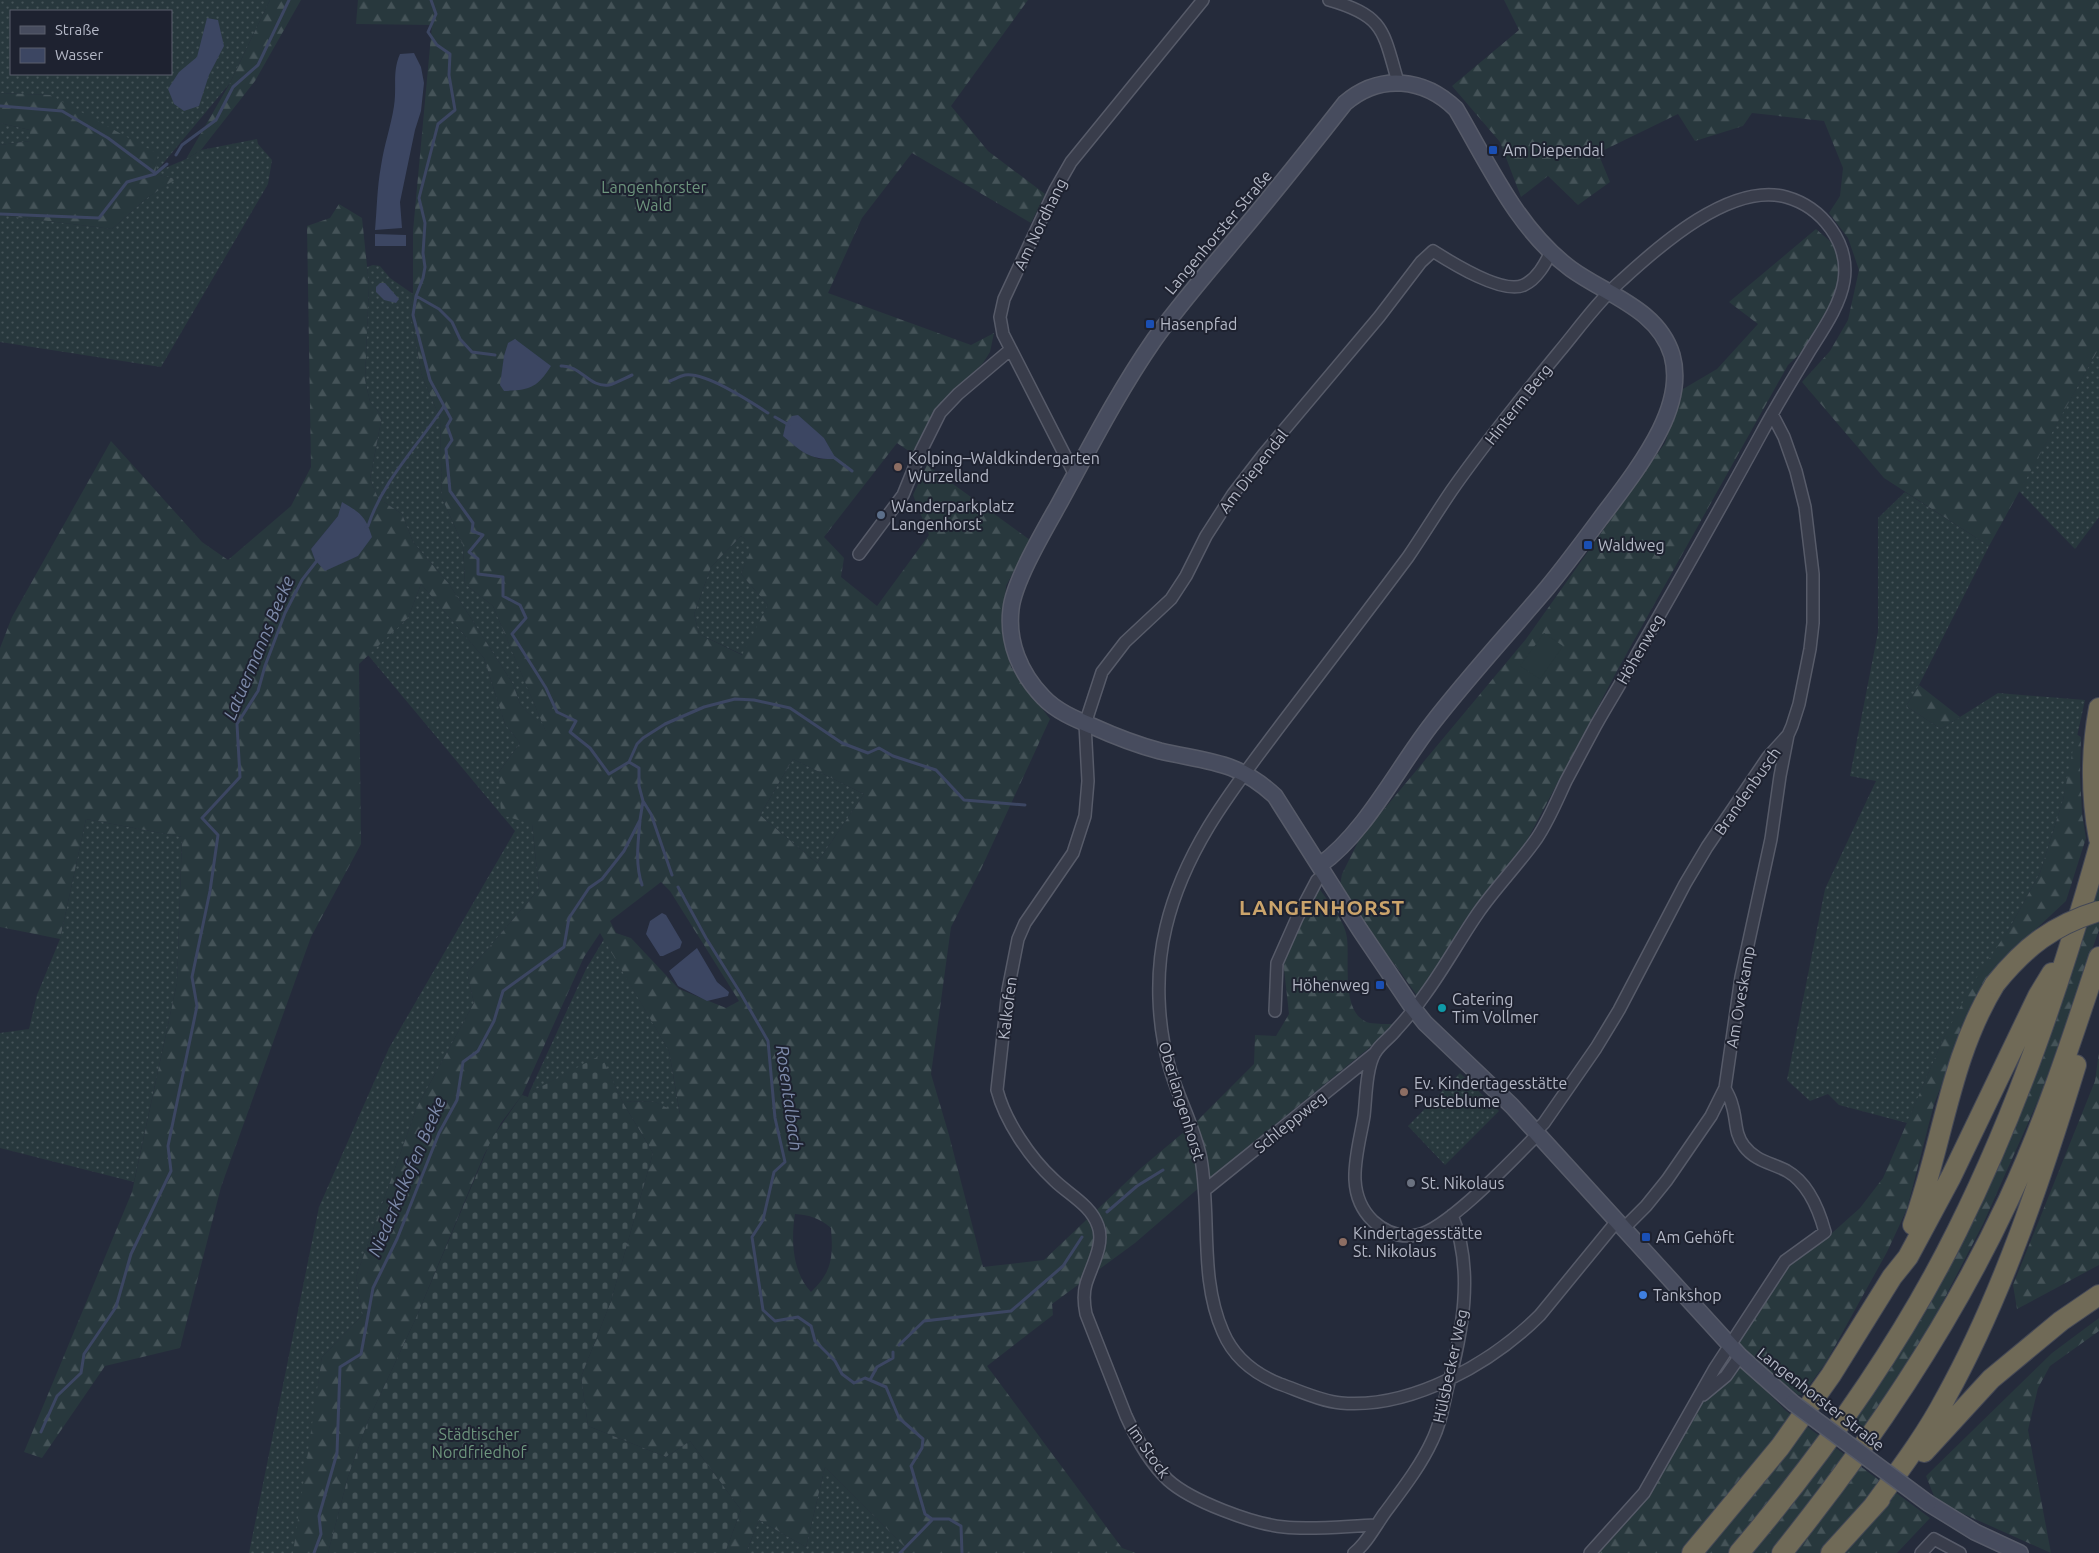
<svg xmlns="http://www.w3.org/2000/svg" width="2099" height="1553" font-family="Ubuntu,sans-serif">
  <defs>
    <pattern id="grass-dots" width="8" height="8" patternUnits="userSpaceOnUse" patternTransform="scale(1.25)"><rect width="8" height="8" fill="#28383d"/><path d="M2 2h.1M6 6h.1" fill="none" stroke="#455358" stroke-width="1.8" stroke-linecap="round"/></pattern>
    <pattern id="forest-firs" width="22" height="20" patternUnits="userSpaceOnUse" patternTransform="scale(1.25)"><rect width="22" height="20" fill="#28383d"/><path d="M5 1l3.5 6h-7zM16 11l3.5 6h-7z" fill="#455358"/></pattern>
    <pattern id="cemetery-stones" width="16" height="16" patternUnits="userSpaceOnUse" patternTransform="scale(1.25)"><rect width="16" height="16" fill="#28383d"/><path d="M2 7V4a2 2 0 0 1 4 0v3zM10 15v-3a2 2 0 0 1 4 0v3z" fill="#455358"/></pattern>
  </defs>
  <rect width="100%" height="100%" fill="#252b3b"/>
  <path fill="url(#grass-dots)" fill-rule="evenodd" d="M0,0H270L230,83L156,172L186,159L201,150L257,139L258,144L272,160L268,184L161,367L0,342V215L112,229L147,198L175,179L155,174L50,95L0,93ZM11,11H171V74H11Z
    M0,123L30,130V141L0,145Z
    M373,265L380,266L390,278L413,294L410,310L422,376L440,418L442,498L463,545L465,584L493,606L547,734L520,704L513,684L449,584L413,542L402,514L378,498L370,479L382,416L370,402L365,380L369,285L367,267Z
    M2099,348V517L2075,549L2019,491Z
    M1905,492L1989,546L1919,685L1906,706L1941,729L1998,693L2085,700L2063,800L2040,873L2009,929L1944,1037L1907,1123L1839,1105L1828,1094L1810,1101L1787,1080L1825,889L1876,781L1850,776L1878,632V518Z
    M741,536L754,545L741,574L768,605L743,655L699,634L694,614L711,567Z
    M421,584L484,658L505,724L520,743L499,772L532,824L539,889L467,973L474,1003L417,1107L356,1277L363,1315L322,1357L295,1553H249L319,1207L389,1048L515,831L368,655L408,618Z
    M793,759L864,794L817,863L760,815Z
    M86,819L182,837L177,983L134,1182L0,1148V1033L29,1029L37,995L60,939Z
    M604,939L669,1051L680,1115L655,1102L622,1101L601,1056L529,1093L586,969Z
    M1460,1073L1499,1111L1445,1165L1408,1126Z
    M825,1467L911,1553H746L759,1520L806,1547Z"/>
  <path fill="url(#forest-firs)" fill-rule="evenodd" d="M270,0H301L255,81L201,150L186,159L230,83Z
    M358,0H1028L951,106L988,151L1045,194L1031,223L912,153L862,218L828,293L971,345L994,333L990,352L983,363L951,395L916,456L897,443L824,537L844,558L841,577L877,606L929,535L913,495L927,465L1030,540L1006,586L1003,627L1011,667L1050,719L981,869L951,927L931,1074L949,1135L983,1267L1044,1260L1141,1168L1197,1121L1254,1064L1255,1035L1276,1036L1289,1014L1283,960L1319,888C1328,902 1345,920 1347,938C1350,960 1340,1016 1370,1023C1378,1024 1386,1024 1394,1024L1380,1039L1223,1167L1135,1243L1052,1304L1053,1315L987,1366L1122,1548L1136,1553H911L825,1467L806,1547L759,1520L746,1553H725L741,1510L690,1441L666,1457L588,1426L581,1377L611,1301L653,1153L622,1101L655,1102L680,1114L669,1051L600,933L584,957L522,1095L501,1123L484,1155L416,1318L368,1421L348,1477L328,1553H293L322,1357L363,1315L356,1277L417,1107L474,1003L467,973L539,889L532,824L501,815L499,772L520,743L505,724L484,658L421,584L408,618L359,664L361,844L311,937L221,1187L180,1348L105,1366L42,1458L24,1452L132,1192L177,983L182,837L86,819L60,939L0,927V648L12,617L111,441L202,542L228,560L291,506L311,467L307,226L330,218L339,204L362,218L369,285L365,380L370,402L382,416L370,479L378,498L402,514L413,542L449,584L513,684L520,704L546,732L493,606L465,584L463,545L442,498L440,418L422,376L410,310L413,294V231L432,25L356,24ZM824,438L835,459H819L801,451ZM338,516L358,556L325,570L311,549ZM741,536L753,545L741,574L768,605L742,655L699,634L694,614L711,567ZM793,759L864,794L817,863L760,815ZM661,882L670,891L739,1001L726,1008L679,989L631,938L616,933L610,921ZM795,1214C810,1215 819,1218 831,1228C833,1256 833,1271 811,1292C792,1272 791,1239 795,1214Z
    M1504,0H2099V348L1989,546L1884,478L1802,382L1830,351L1848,320L1859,270L1848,238L1829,213L1840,196L1843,168L1824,121L1752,113L1743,126L1695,141L1678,114L1598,153L1610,182L1578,205L1548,176L1521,197L1500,142L1452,86L1519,30Z
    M0,93L50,95L158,154L155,174L176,179L147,198L112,229L0,215V145L30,141V130L0,123Z
    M1816,229L1831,242L1840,259L1842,276L1826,329L1788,365L1618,669L1523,848L1467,917L1418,997L1396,966L1376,944L1340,885L1342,874L1360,838L1526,639L1665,443L1683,389L1717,369L1758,324L1729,302Z
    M1919,685L1960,717L1941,729L1906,706Z
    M2076,734L2081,737L2080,775L2082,814L2086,838L2066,901L2022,942L1965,1026L1934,1104L1907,1209L1887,1252L1825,1364L1802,1395H1798L1736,1344L1785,1267L1832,1233L1860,1208L1883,1178L1944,1037L1975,980L2009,929L2040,873L2063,800Z
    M2099,876V930L2040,1096L1983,1224L1927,1332L1859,1435L1846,1426L1927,1300Z
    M2099,1052V1265L2017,1309L2013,1285L2095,1081Z
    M2099,1318V1331L2050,1366L2038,1388L2028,1430L2051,1553L1948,1507L1934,1496L1926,1476L2052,1353Z
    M1731,1355L1786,1411L1930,1518L1897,1553H1598L1617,1532Z"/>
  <path fill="url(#cemetery-stones)" d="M601,1055L622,1101L653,1153L611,1301L581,1377L588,1426L666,1457L690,1441L741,1510L725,1553H328L348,1477L368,1421L416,1318L492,1138L522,1095L528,1097L529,1093Z"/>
  <path fill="#28383d" d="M1544,633L1563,646L1540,679L1520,666Z"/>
  <path fill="#3c4662" d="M207,18L218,20L224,46L209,75L199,106L184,111L174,104L168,89L179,72L197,57Z
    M414,53L421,67L424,83L421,111L415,130L400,202L402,228L375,230C377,209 377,187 381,166C384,145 391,126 394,106C397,87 392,72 400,54Z
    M375,234L406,235V246H375Z
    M380,283H385L399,299L396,303L384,300L376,292V287Z
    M515,339L551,366C537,388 530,390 504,391L500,385L504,356L508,343Z
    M798,415L824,438L836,459C809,460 802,452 783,436L786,423L792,416Z
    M342,502C361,513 366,517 372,537L358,556L325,571L315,560L311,549L338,516Z
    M662,913L666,915L682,942L680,948L663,956H660L646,934L650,921Z
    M697,948L717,982L729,992L728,996L707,1001L678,986L669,971Z"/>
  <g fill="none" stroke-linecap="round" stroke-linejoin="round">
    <path stroke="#3c4662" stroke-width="3" d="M431,0L436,14L428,32L437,45L450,54L449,75L455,110L438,124L419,198L425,223L423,253L425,267L423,278L416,296L413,315L430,380L451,419L447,426L452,440L446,449L450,491L473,523L472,531L483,535L469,552L478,559V574L503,577V596L520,605L526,618L512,634L546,688L557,712L576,721L570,732L590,748L609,774L629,762L639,768V786L643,801L651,814L672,875
      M0,106L62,111L108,138L155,173
      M176,155L182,145L216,120L233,87L258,65L289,0
      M0,214L99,218L127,182L155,174L167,164
      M416,296L439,309L452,322L460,339L472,352L495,355
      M561,366C581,365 589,388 609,385C616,383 625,378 632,375
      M670,381C675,379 680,376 685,375C706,372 751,402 768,413
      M775,417L789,425
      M832,456L852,471
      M366,527L368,526C383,480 418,446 444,406
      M629,762L637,744L643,738L665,724L704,707L735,699L754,700L790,708L842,743L868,753L879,748L893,756L936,770L964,800L1025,805
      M640,821C638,843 635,864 642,885
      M678,887L706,938L741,994L768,1041L775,1118L785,1162L774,1172L763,1220L752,1237L763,1310L775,1321L798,1317L811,1326L815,1341L835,1361L842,1374L854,1383L865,1378L886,1387L899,1418L923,1439L922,1448L911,1466L925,1514L932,1519H949L961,1526L962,1553
      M1107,1212L1137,1186L1163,1170
      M899,1345L924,1321L1011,1311L1063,1266L1082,1237
      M870,1380L877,1367L893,1358V1352
      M41,1432L57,1396L81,1373L84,1354L116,1307L131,1254L171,1171L168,1146L197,1006L192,977L210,891L218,835L202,818L240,777L237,724L258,691L265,666L285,613L302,580L319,558
      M314,1553L321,1534L319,1516L337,1453L340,1367L361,1354L373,1288L397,1239L439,1133L457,1100L463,1062L478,1051L494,1021L503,991L564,947L569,918L589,888L602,879L624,851L640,820L643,801
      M900,1553L932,1520"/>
    <g stroke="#575b69" stroke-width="14">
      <path id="street" d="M1329,0C1385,16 1383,31 1398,82
        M1075,475L1003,334L1000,317L1004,299L1055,190L1071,162L1203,0
        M859,554L903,495L921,451L940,413L958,394L1010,350
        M1275,1011L1277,963L1297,918L1317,880L1326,874
        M1536,1131L1544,1123L1596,1048L1619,1010L1685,884L1707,847L1768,757L1788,735L1792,726L1799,704L1810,649L1813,623V574L1805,507L1796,471L1784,437L1772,414
        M1538,1134C1515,1157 1447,1230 1417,1235C1400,1238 1385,1232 1373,1221C1343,1192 1358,1152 1364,1116C1366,1099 1366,1068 1375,1053C1380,1044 1390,1038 1396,1030C1407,1018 1417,1006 1426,993C1445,967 1460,939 1478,913C1496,887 1519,864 1537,838C1549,820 1557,800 1566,781C1576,762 1586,744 1596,725C1609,702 1623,680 1636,656C1678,583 1720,509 1761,434C1776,406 1793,379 1809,352C1822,331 1840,306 1844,281C1850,243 1822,207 1786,197C1731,182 1660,245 1622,280C1598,301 1579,328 1559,352C1522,397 1485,443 1452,490C1437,512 1423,535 1408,557C1367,612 1325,667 1283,722C1235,786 1185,847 1166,927C1155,972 1157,1025 1170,1069C1179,1100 1195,1128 1201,1159C1211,1216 1199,1278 1223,1332C1234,1358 1255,1374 1280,1384C1300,1391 1320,1401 1341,1403C1412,1409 1492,1363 1540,1315L1617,1221
        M1205,1190L1375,1053
        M1624,1228L1646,1206L1667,1180L1711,1116L1725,1088L1741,977L1771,839L1780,776L1788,735
        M1703,1395L1726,1376L1740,1356
        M1376,1525C1346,1526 1313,1530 1284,1527C1253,1524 1191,1501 1168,1480C1150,1463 1136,1438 1126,1416L1086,1314C1084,1304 1083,1294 1086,1284C1091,1267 1105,1244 1098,1226C1091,1205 1068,1194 1054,1180C1030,1158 1005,1121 997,1090L1008,990L1018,939L1025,923L1073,853L1085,816L1088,781L1085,724L1102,672L1125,642L1171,599L1186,576L1206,536L1233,494L1263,455L1379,317L1421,262L1433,251C1452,263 1503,295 1524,285C1537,279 1545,264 1551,252
        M1354,1553C1366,1544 1375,1527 1384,1514C1401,1491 1420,1467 1432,1441C1440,1425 1443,1408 1447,1390C1462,1335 1475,1270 1452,1215
        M1590,1553L1644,1493L1715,1368L1785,1261L1825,1232C1819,1210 1808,1183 1787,1171C1772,1163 1755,1161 1744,1146C1734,1133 1737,1120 1732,1105C1731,1099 1727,1093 1725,1088
        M1921,1553L1934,1539L1960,1553"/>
    </g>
    <g stroke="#575b69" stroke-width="18">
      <path id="secondary" d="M1320,865C1365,833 1397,769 1431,725C1468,677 1508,634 1547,588C1566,565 1583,542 1600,519C1621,491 1644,462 1660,430C1671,408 1679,380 1672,355C1658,309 1607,295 1571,269C1518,230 1489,165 1456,109C1424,78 1380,73 1345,103C1309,149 1273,194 1236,238C1208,272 1179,305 1154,340C1118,392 1089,449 1059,504C1045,529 1014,581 1011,609C1007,642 1020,673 1043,697C1056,711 1075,719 1092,726C1114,736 1137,745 1160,751C1208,762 1236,760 1275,796L1360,930L1410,1004L1425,1023L1512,1106L1740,1356L1793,1403
        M1928,1503L1975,1532L2020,1553"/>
    </g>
    <g stroke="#444856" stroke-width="22">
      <path id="highway" d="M2099,708C2091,751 2091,796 2099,839
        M1913,1225C1943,1144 1949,1059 1995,984
        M1924,1452L1991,1379L2061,1321L2099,1295
        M1872,1508C1898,1472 1925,1437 1946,1397C2002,1296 2042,1176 2076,1065
        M1692,1553L1780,1447L1831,1375L1892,1277L1908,1257L1951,1177L2038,996L2052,973
        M1739,1553C1823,1454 1899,1348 1957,1231C2018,1109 2062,979 2099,847
        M1782,1553C1870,1443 1948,1329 2008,1201C2045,1122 2072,1039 2099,957
        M1831,1553L1880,1499"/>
    </g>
    <use href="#street" stroke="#393d4b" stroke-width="11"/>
    <use href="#secondary" stroke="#474c5e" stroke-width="15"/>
    <use href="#highway" stroke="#706a57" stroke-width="20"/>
    <g stroke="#575b69" stroke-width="18" stroke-linecap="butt">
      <path id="secondary-bridge" d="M1793,1403L1928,1503"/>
    </g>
    <g stroke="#444856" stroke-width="22" stroke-linecap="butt">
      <path id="highway-bridge" d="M1995,984C2025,947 2053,925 2099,911"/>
    </g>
    <use href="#secondary-bridge" stroke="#474c5e" stroke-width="15"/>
    <use href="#highway-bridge" stroke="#706a57" stroke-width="20"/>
  </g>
  <g fill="#1a4fb4" stroke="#1e2230" stroke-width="2">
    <rect x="1488" y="145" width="10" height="10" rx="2.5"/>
    <rect x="1145" y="319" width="10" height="10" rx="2.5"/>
    <rect x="1583" y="540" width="10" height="10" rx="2.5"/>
    <rect x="1375" y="980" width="10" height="10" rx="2.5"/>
    <rect x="1641" y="1232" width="10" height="10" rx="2.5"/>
  </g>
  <g fill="#8d6e63" stroke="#1e2230" stroke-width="2">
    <circle cx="898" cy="467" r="5"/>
    <circle cx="1404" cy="1092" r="5"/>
    <circle cx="1343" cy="1242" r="5"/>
  </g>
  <circle fill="#5c6f8a" stroke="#1e2230" stroke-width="2" cx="881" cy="515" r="5"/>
  <circle fill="#0f9aa8" stroke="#1e2230" stroke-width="2" cx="1442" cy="1008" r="5"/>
  <circle fill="#6b7280" stroke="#1e2230" stroke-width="2" cx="1411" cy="1183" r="5"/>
  <circle fill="#3f7fe0" stroke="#1e2230" stroke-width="2" cx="1643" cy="1295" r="5"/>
  <g text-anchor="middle" stroke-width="4" stroke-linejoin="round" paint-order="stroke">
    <g font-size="16" fill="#b4b8c6" stroke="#1e2230" text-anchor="start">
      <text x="1503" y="156">Am Diependal</text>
      <text x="1160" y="330">Hasenpfad</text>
      <text x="908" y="464">Kolping–Waldkindergarten<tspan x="908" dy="18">Wurzelland</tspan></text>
      <text x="891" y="512">Wanderparkplatz<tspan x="891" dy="18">Langenhorst</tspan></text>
      <text x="1598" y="551">Waldweg</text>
      <text x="1370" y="991" text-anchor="end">Höhenweg</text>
      <text x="1452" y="1005">Catering<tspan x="1452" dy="18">Tim Vollmer</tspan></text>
      <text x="1414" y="1089">Ev. Kindertagesstätte<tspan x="1414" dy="18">Pusteblume</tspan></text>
      <text x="1421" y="1189">St. Nikolaus</text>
      <text x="1353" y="1239">Kindertagesstätte<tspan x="1353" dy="18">St. Nikolaus</tspan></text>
      <text x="1656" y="1243">Am Gehöft</text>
      <text x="1653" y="1301">Tankshop</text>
    </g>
    <g font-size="16" fill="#6d957d" stroke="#1e2230">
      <text x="654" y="193">Langenhorster<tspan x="654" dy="18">Wald</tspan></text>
      <text x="479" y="1440">Städtischer<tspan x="479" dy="18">Nordfriedhof</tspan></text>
    </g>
    <g font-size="16" fill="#b4b8c6" stroke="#1e2230">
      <text transform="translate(1040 224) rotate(-64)" y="6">Am Nordhang</text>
      <text transform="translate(1218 232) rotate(-50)" y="6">Langenhorster Straße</text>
      <text transform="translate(1518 404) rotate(-52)" y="6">Hinterm Berg</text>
      <text transform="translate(1253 471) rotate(-52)" y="6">Am Diependal</text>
      <text transform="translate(1640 649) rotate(-60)" y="6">Höhenweg</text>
      <text transform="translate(1747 791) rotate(-55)" y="6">Brandenbusch</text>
      <text transform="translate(1740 997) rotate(-80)" y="6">Am Oveskamp</text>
      <text transform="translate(1007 1008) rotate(-83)" y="6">Kalkofen</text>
      <text transform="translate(1182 1101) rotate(73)" y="6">Oberlangenhorst</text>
      <text transform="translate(1290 1122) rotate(-39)" y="6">Schleppweg</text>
      <text transform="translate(1450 1366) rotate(-78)" y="6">Hülsbecker Weg</text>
      <text transform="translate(1821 1399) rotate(38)" y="6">Langenhorster Straße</text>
      <text transform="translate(1149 1451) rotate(55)" y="6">Im Stock</text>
    </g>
    <g font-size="18" font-style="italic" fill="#7e8bab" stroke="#1e2230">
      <text transform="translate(259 648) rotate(-67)" y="6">Latuermanns Beeke</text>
      <text transform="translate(789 1098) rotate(82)" y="6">Rosentalbach</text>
      <text transform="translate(407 1177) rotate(-67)" y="6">Niederkalkofen Beeke</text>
    </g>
    <g font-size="21" font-weight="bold" letter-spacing="1" fill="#cba46b" stroke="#1e2230">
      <text x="1322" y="915">LANGENHORST</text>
    </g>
  </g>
  <rect x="10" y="10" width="162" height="65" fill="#1e2230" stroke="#5a5e6c"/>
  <rect x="20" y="26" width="25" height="8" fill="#474c5e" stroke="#5a5e6c"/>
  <text x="55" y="35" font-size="15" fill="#b4b8c6">Straße</text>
  <rect x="20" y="48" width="25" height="15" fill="#3c4662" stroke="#5a5e6c"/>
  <text x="55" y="60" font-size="15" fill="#b4b8c6">Wasser</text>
</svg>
